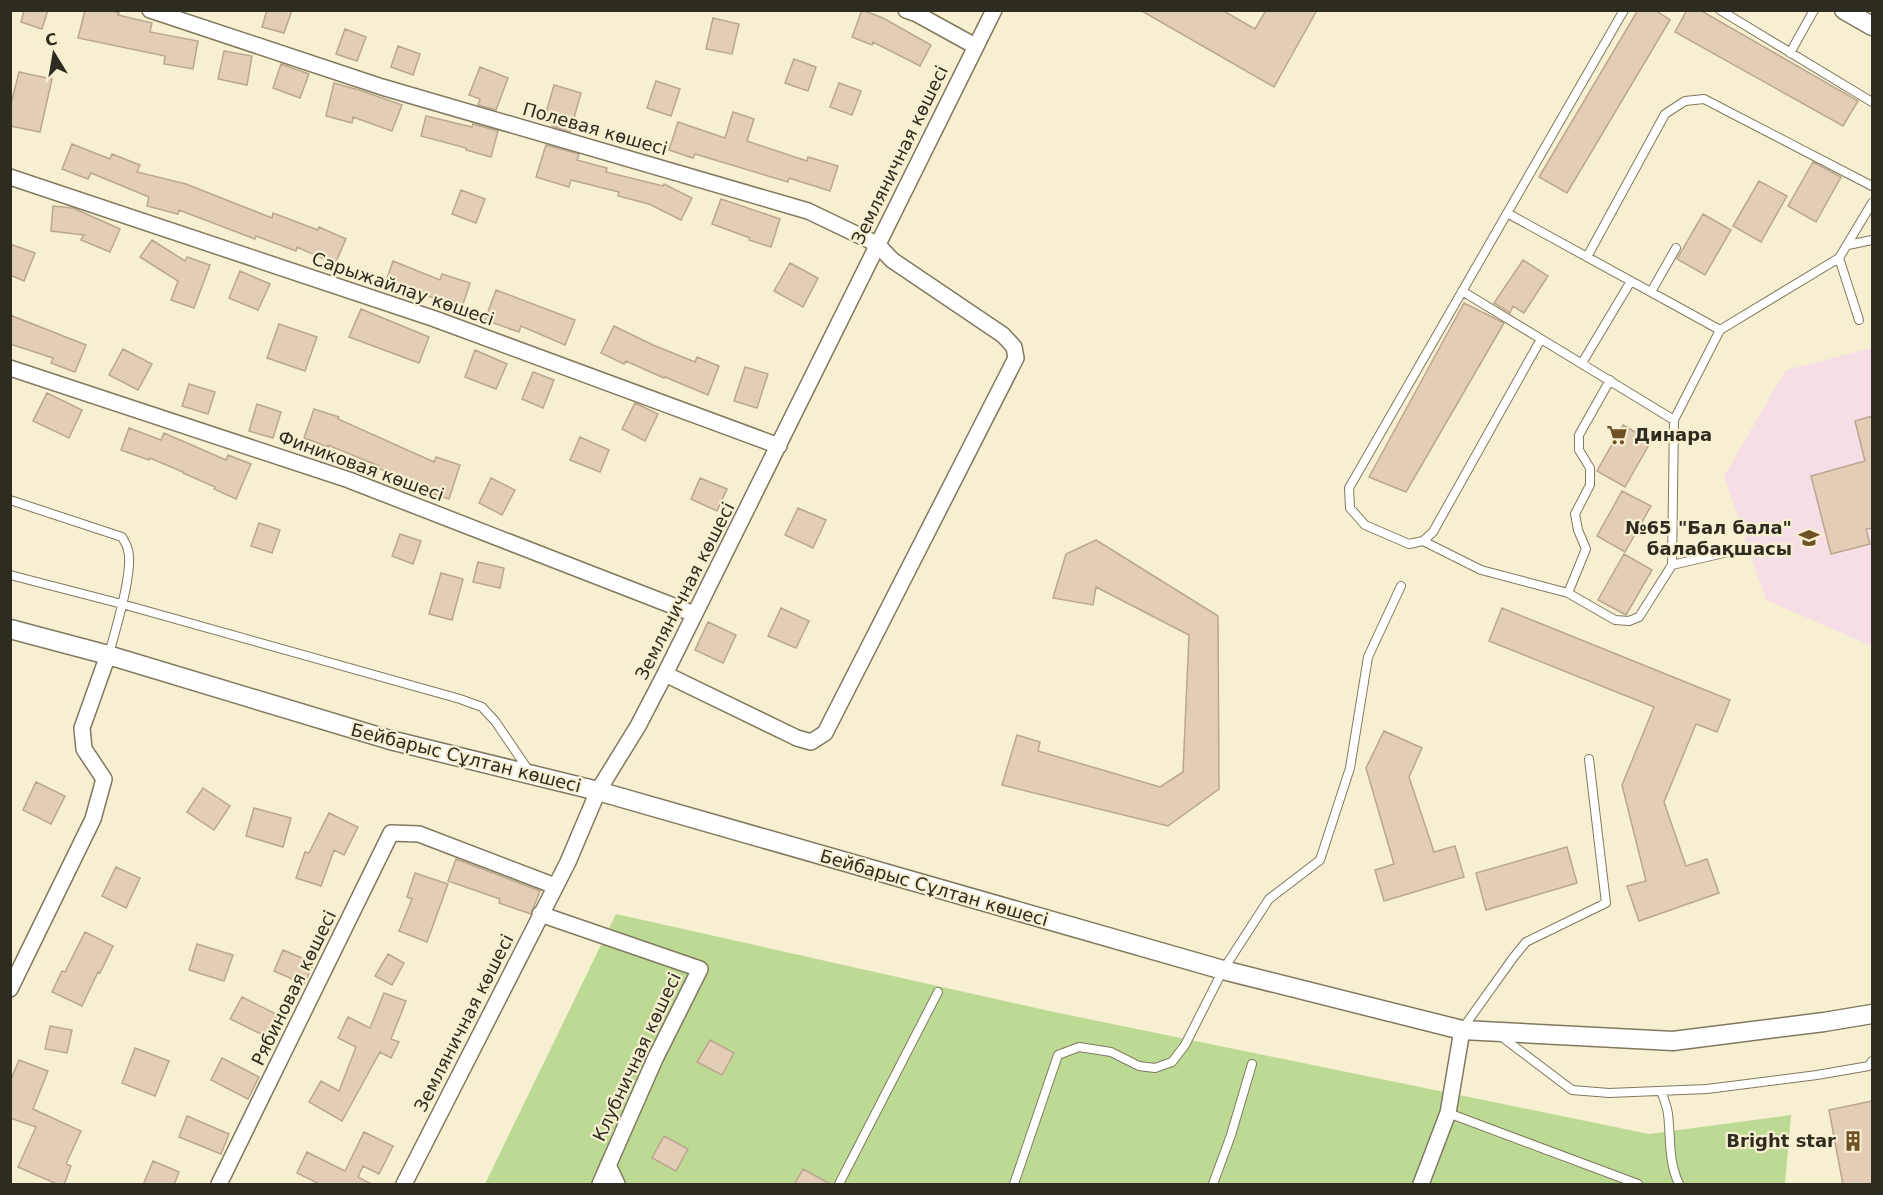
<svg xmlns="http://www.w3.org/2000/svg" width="1883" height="1195" font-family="'DejaVu Sans',sans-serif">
  <rect width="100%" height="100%" fill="#f7efd1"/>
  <path fill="#f6dde6" d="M1872,348V646L1766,600L1724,476L1786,370Z"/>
  <path fill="#bdda94" d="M616,914L1054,1012L1649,1134L1791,1115L1785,1184H485Z"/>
  <path fill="#e3cdb6" stroke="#bba68f" stroke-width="1.5" d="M24,10H48L42,29L21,22Z
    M85,10H111L119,13L118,15L152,23L150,32L198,41L193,69L164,64L165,56L78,38Z
    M267,10H292L284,33L262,27Z
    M862,10L883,18L931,45L920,66L873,42L872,45L852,37Z
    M1140,10H1222L1255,29L1266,10H1317L1274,87Z
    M1638,10H1655L1670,20L1567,193L1539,177Z
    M1687,10H1700L1858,101L1843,126L1675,32Z
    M713,18L739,24L732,54L706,49Z
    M345,29L366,37L357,61L336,54Z
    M398,46L420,54L413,75L391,67Z
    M224,51L252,56L247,85L218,79Z
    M794,59L816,67L808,91L785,83Z
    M281,64L309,74L300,98L273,88Z
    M480,67L508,78L496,110L478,105L480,99L469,95Z
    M19,72L52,79L40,132L10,126V108Z
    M656,81L680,89L671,116L647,108Z
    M334,83L359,90L402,105L392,131L353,117L352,123L326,116Z
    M839,83L861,91L852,115L830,107Z
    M554,85L581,93L570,132L552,126L553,123L544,120Z
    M733,112L754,119L747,141L807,161L808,157L838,166L830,191L789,178L788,182L695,154L693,158L669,150L678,122L725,138Z
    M426,116L472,127L473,124L498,131L491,157L466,150V148L421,136Z
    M72,144L110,159L112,154L140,165L137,172L186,184L272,218L273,213L318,230L319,227L346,239L335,264L297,247L296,251L256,236L255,239L179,210L178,214L147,206L149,197L91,173L88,179L62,169Z
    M546,145L579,154L577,160L607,168L606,172L663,186L664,184L692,198L681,220L649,204L618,196L619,192L571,180L569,187L536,177Z
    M1813,162L1841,177L1816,222L1788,206Z
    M1759,181L1787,196L1761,242L1733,226Z
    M461,190L485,199L476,223L452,214Z
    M721,199L780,219L771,247L749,240L750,238L712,224Z
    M53,206L73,208L120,229L110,252L81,240L84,235L51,231Z
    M1703,214L1731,230L1705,275L1677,259Z
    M152,240L185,261L187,257L210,265L194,308L171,300L178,281L140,257Z
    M10,244L35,253L24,281L10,275Z
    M1523,260L1548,276L1524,313L1513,306L1510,313L1494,303Z
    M393,261L440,280L442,274L470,283L462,307L416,292L415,296L385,284Z
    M790,263L818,278L803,307L774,291Z
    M240,271L270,284L258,310L229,298Z
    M496,290L575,320L565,345L521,326L519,332L485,320Z
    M1464,303L1504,323L1406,492L1369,477Z
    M361,309L429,337L419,363L349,337Z
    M10,315L86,345L75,372L51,363L53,358L10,344Z
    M279,324L317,337L305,371L267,358Z
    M614,326L653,345L695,362L697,357L719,366L708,395L665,377L664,378L626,361L624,364L601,353Z
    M123,349L152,364L138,390L109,375Z
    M475,350L507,364L496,389L465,377Z
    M745,367L768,374L757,408L734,401Z
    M533,372L554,380L543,408L522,399Z
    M189,384L215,392L208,414L182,406Z
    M47,393L82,410L69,438L33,421Z
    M635,403L658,414L645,441L622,429Z
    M257,404L281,412L273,438L249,431Z
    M314,409L339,417L338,419L434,462L436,457L460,465L449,499L425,491V489L378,468L379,466L328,445V447L304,438Z
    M1872,416V528L1866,529L1870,544L1831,554L1811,476L1865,461L1855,421Z
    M1623,425L1651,441L1625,487L1597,471Z
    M129,428L161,440L164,433L226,460L228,455L251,464L236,499L214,489L215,487L183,473V472L150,458L149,460L121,450Z
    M580,437L609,450L600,472L570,460Z
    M491,478L515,490L502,515L479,503Z
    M700,478L727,489L717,511L691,499Z
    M1622,491L1651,506L1625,552L1597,536Z
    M798,508L826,520L813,548L785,535Z
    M259,523L280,530L272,553L251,546Z
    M400,534L421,541L413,564L392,556Z
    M1096,540L1218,616L1219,789L1168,826L1002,785L1017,735L1040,742L1038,751L1160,787L1183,772L1189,635L1096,587L1093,605L1053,598L1066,554Z
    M1624,554L1652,570L1626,615L1598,600Z
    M478,562L504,568L500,588L473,582Z
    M441,573L463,579L452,620L429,614Z
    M781,608L809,621L796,648L768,636Z
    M1502,608L1730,700L1717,732L1696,724L1664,802L1686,866L1707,859L1719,893L1639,921L1627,886L1646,881L1622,785L1654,707L1489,641Z
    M708,622L736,635L723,663L695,650Z
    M1384,731L1422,748L1409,777L1434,852L1455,846L1464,877L1384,901L1375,870L1394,864L1366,768Z
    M36,782L65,796L51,824L23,810Z
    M203,788L230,806L214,830L187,812Z
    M254,808L291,818L283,847L246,836Z
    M329,813L358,827L344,855L334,850L321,886L296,878L305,852L309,853Z
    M1567,847L1577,883L1486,910L1476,873Z
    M456,859L540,891L531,914L499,903L500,899L448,881Z
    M116,867L140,878L126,908L102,896Z
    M415,873L448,884L427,942L399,931L412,899L407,897Z
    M85,932L113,946L100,973L98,972L82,1006L52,992L62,971L65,972Z
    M197,944L233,955L224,981L189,970Z
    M283,950L314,963L304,984L274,971Z
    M388,954L404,963L392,985L375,976Z
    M384,993L406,1001L391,1039L399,1042L391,1058L380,1052L342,1121L309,1102L321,1081L339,1091L356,1047L338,1038L348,1017L370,1028Z
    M242,997L278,1015L267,1037L230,1019Z
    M50,1026L72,1030L67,1053L45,1049Z
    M710,1040L734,1053L722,1075L697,1062Z
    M135,1048L169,1061L155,1096L122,1083Z
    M222,1058L259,1077L248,1099L211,1080Z
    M19,1060L48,1071L33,1109L81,1131L66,1164L71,1166L64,1185H59L18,1167L36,1127L10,1118V1082Z
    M1872,1101V1185H1843L1829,1110Z
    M187,1116L229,1134L221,1154L179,1137Z
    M364,1132L393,1146L379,1174L363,1166L358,1177L373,1185H321L297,1173L307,1152L345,1171Z
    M664,1136L688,1149L676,1171L652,1158Z
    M153,1161L179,1172L174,1185H143Z
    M803,1169L832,1185H794Z"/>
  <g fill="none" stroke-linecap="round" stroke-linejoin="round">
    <g stroke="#81795f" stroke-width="10">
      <path id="service" d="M1624,10L1349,488L1350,508L1365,525L1409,544L1423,541L1433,532L1541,339L1674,420
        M1720,10L1872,102
        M1790,53L1814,10
        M1507,213L1720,330
        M1848,245L1872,240
        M1587,257L1665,114L1685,101L1704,99L1872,186
        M1839,258L1859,320
        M1462,291L1541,339
        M1651,292L1676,248
        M1582,363L1631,281
        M10,500L122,537C124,541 127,545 128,550C134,571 115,631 109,654
        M1423,541L1481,570L1568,593L1615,620L1629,621L1639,617L1672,565
        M1728,552L1672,565L1674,420L1720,330L1839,258L1872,203
        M10,575L122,604L460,699L482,707L495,721L529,771
        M1568,593L1586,549L1578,530L1575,514L1590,485V468L1579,450V435L1610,380
        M1463,1028L1513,958L1526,942L1606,903L1589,759
        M1502,1037L1572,1090L1609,1093L1707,1089L1817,1075L1869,1066L1872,1061
        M1661,1091C1664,1099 1667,1106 1668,1114C1671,1139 1668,1161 1679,1184
        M1448,1113L1638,1184
        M839,1184L938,992
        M1014,1184L1058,1055L1079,1047L1111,1052L1139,1066L1155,1068L1172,1062L1185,1045L1223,970L1269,899L1320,860L1350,768L1368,657L1401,586
        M1213,1184L1231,1135L1252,1064"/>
    </g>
    <g stroke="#81795f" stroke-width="18">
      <path id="minor" d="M150,10L382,87L808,211L877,244L892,260L1003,335L1014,347L1016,358L825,733L811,742L797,738L665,674
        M906,10L917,14L975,46
        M10,177L435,319L779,446
        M10,368L349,480L694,614
        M540,914L700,969L655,1059L600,1184
        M10,989L93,819L104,779L84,749L82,728L108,655
        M608,1165L617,1184
        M219,1184L391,833L419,834L555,886
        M404,1184L568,862L598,791L638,726L665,674L994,10
        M1421,1184L1448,1113L1462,1030"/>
    </g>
    <g stroke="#81795f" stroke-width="21">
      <path id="tertiary" d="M1844,10L1872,26
        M10,629L108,655L390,740L598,791L1223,970L1462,1030L1673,1041L1824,1022L1872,1014"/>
    </g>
    <use href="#service" stroke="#fff" stroke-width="8"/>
    <use href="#minor" stroke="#fff" stroke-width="15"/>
    <use href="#tertiary" stroke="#fff" stroke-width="18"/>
  </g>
  <defs>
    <g id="supermarket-bare" transform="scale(1.62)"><path d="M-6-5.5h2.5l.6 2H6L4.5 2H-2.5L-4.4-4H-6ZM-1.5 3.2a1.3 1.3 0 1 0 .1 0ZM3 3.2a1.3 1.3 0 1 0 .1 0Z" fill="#6e5225" stroke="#f7efd1" stroke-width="2.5" paint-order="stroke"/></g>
    <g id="school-bare" transform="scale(1.62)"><path d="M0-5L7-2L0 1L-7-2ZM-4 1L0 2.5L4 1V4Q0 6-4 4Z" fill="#6e5225" stroke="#f7efd1" stroke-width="2.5" paint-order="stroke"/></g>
    <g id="building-bare" transform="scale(1.62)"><path d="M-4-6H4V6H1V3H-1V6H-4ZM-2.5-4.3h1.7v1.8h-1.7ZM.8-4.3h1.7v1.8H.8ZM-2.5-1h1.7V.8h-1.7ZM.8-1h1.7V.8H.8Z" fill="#6e5225" stroke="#f7efd1" stroke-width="2.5" paint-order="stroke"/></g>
  </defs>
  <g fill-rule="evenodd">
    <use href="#supermarket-bare" x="1617" y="435"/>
    <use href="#school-bare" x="1809" y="538"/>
    <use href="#building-bare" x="1853" y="1141"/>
  </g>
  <g text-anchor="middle" stroke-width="4.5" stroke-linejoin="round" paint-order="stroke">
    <g font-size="18" fill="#2e2b20" stroke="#f7efd1">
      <text transform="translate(595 129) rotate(16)" y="6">Полевая көшесі</text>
      <text transform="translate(900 155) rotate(-64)" y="6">Земляничная көшесі</text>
      <text transform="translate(403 289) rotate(19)" y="6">Сарыжайлау көшесі</text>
      <text transform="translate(361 466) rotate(20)" y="6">Финиковая көшесі</text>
      <text transform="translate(685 591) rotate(-63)" y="6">Земляничная көшесі</text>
      <text transform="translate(466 758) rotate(14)" y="6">Бейбарыс Сұлтан көшесі</text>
      <text transform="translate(934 888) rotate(16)" y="6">Бейбарыс Сұлтан көшесі</text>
      <text transform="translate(294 988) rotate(-64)" y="6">Рябиновая көшесі</text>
      <text transform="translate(464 1023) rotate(-63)" y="6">Земляничная көшесі</text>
      <text transform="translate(637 1057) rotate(-65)" y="6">Клубничная көшесі</text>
    </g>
    <g font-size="18" font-weight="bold" fill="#2e2b20" stroke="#f7efd1" text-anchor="end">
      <text x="1634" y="441" text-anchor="start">Динара</text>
      <text x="1792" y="534">№65 "Бал бала"<tspan x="1792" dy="21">балабақшасы</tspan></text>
      <text x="1836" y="1147">Bright star</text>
    </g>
  </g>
  <rect width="1883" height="1195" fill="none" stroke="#2e2b20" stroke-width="24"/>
  <g transform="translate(54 54) rotate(349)" stroke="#f7efd1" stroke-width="4.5" paint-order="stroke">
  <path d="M0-4.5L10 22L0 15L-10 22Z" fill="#2e2b20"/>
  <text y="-9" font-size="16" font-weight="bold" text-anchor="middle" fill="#2e2b20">С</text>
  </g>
</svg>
